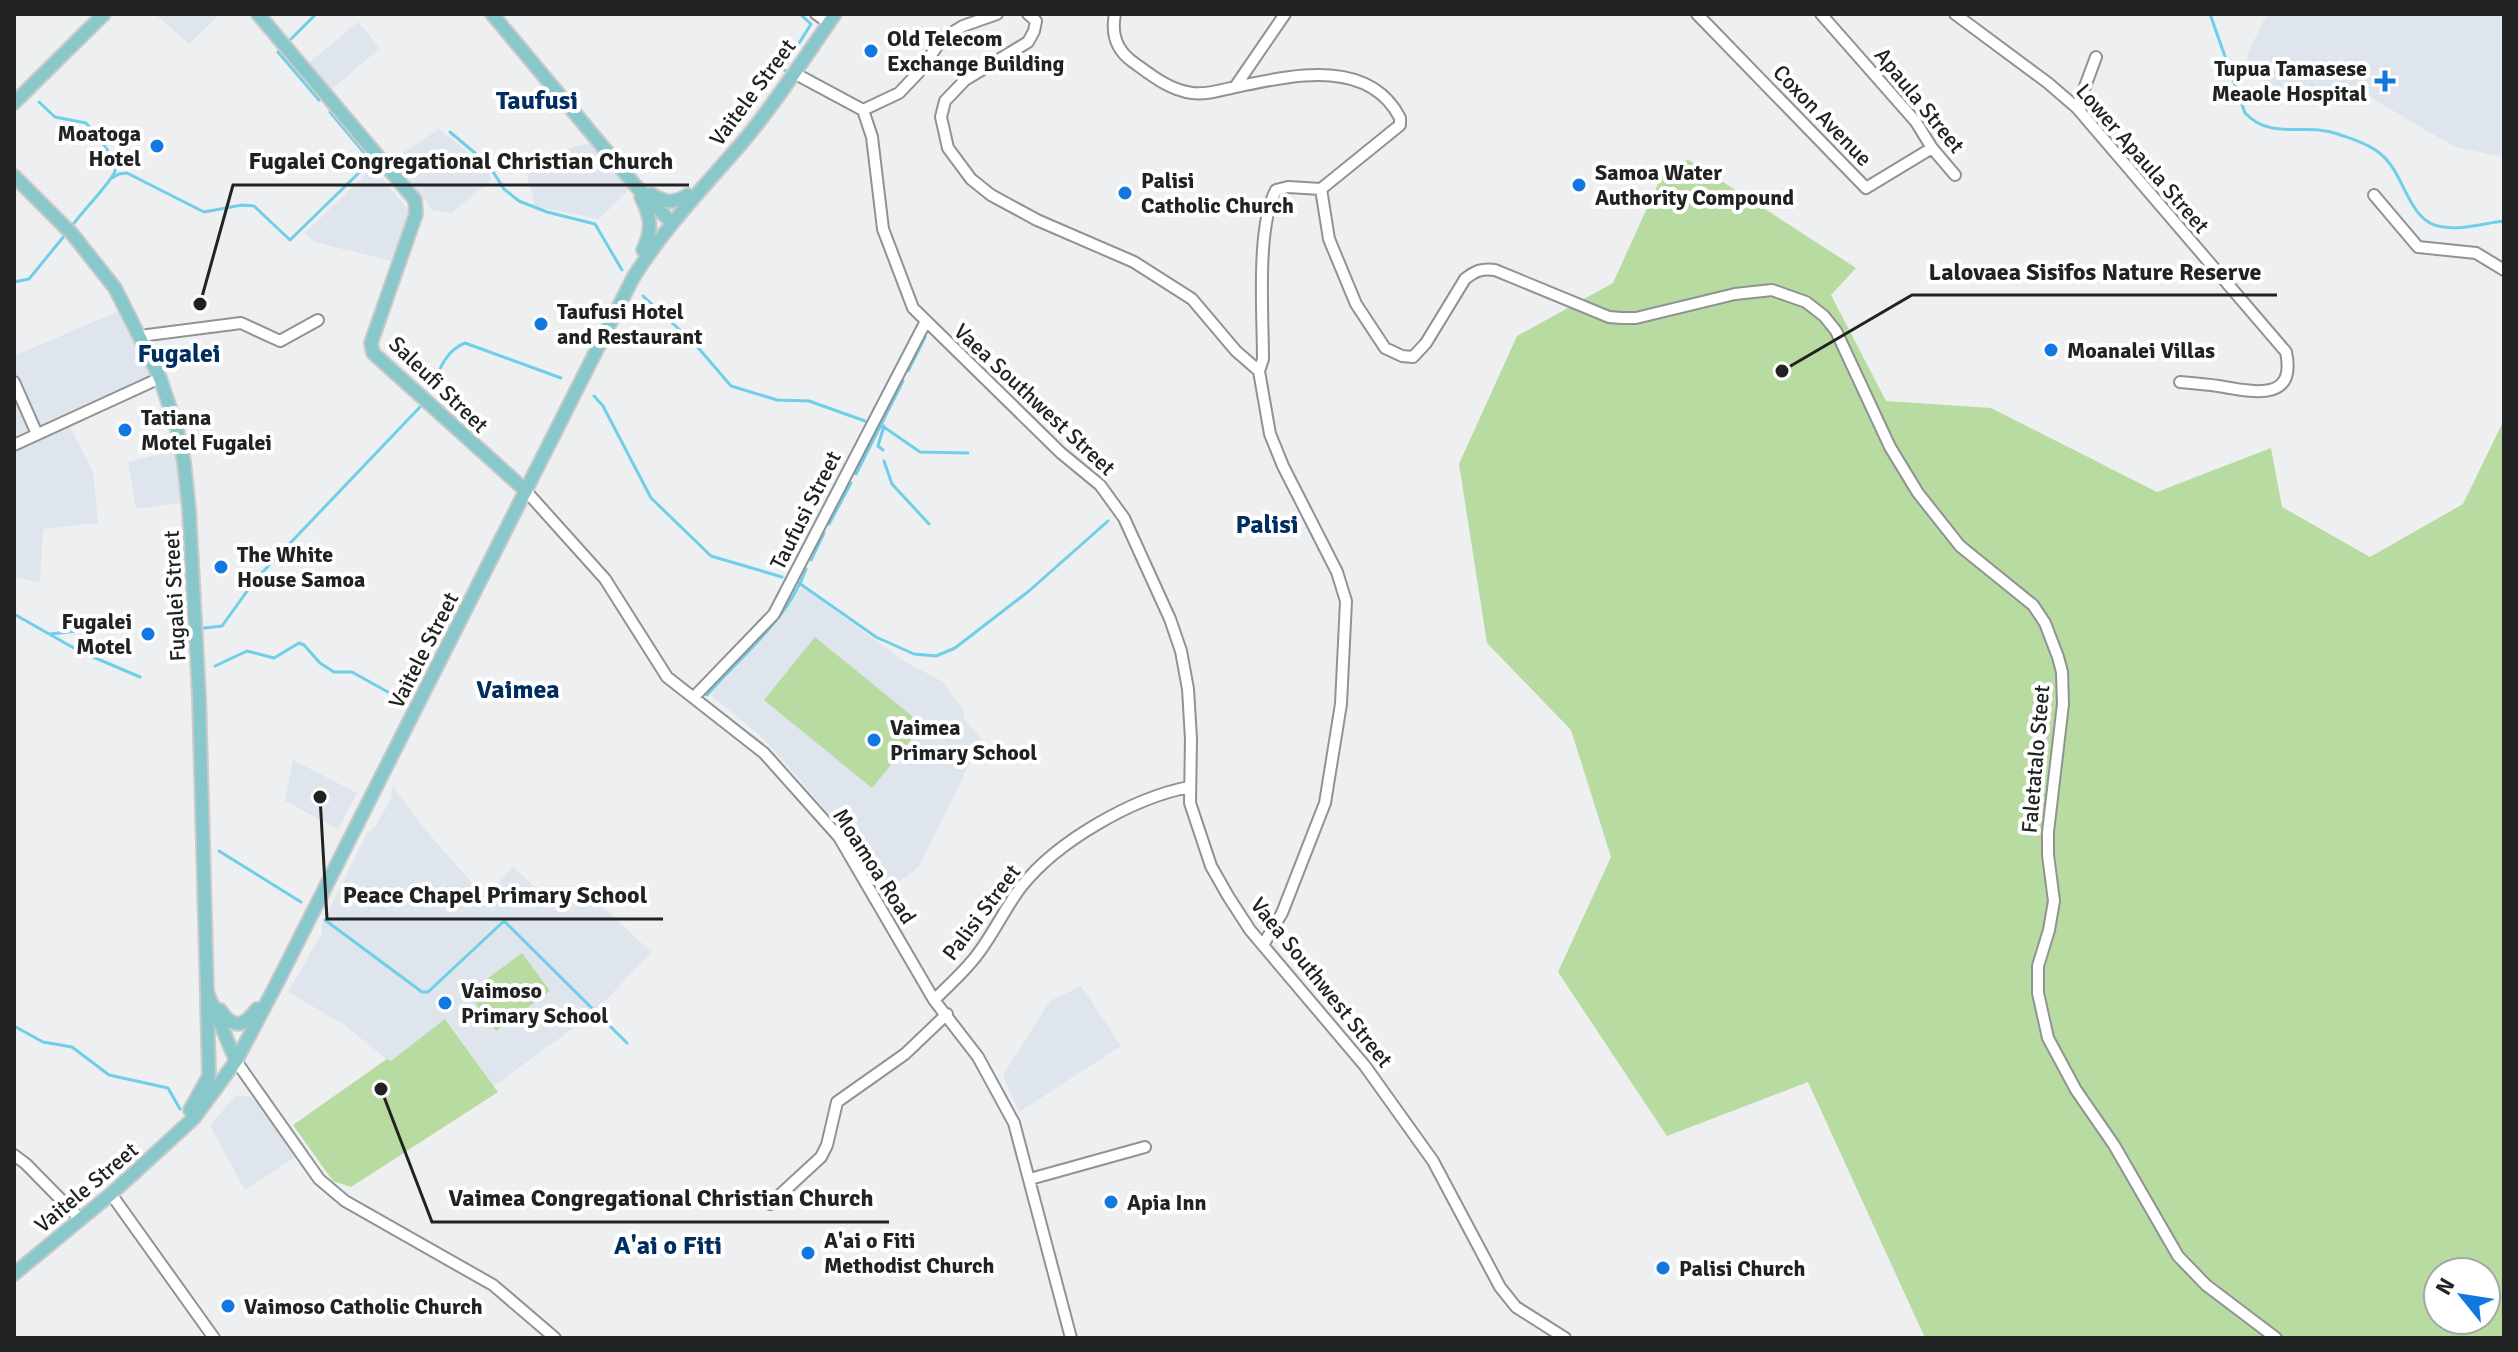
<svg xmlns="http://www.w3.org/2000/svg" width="2518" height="1352" font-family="Signika,sans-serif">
  <rect width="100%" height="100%" fill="#eeeff1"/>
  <path fill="#dee5ec" d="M155,14H220L189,44Z
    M2267,14H2504V154L2496,156L2453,146L2365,94L2323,102L2281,89L2249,73L2247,55Z
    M358,22L380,48L331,90L309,63Z
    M439,129L487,167L491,180L452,213L432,210L394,159Z
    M591,143L631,188L599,219L535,206L523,159Z
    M373,167L411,213L392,261L314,242L305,233Z
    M119,311L151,377L65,417L93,472L98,523L43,529L40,583L14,577V356Z
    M177,450L186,502L136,509L128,462Z
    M802,587L902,660L943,682L962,707L965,720L982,739L918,868L886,891L851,839L766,741L712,696L713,692L774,627Z
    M293,760L357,793L338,829L285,801Z
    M393,786L429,834L485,898L513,867L558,908L581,886L651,952L594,1013L494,1086L446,1019L390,1062L343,1024L288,992L322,933V924L368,832L375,827L391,799Z
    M1081,986L1121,1046L1019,1112L1003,1075L1050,1001Z
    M235,1096H248L258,1101L295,1157L245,1190L210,1126Z"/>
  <path fill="#b7dba1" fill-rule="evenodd" d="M1689,160L1856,268L1831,295L1886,401L1991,408L2157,492L2271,448L2282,507L2370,557L2463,504L2504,420V1338H1925L1808,1082L1667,1136L1558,972L1611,857L1571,730L1487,643L1459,464L1517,336L1613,283L1667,164ZM2438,1272H2486V1320H2438Z
    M815,637L923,725L872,788L764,700Z
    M522,953L550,991L496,1031L468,993Z
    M445,1019L498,1092L351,1187L333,1181L293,1125L387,1059L391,1061Z"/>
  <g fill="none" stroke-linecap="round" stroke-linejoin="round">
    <path stroke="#6fcfe8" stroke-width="3" d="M2210,14L2245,113C2271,141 2306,122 2338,134C2357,141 2377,146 2390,164C2406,184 2412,224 2443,227C2462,230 2485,223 2504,221
      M288,42L316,14
      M278,52L319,100
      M789,73L783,69L811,24L800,14
      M829,98L846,106
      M39,102L55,117L86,123C94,131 118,160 115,171C114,179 79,215 72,226
      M450,132L488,164L504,189L519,201L547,212L595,224L622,270
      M112,178L119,174L127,173L204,212L242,205L254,206L290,240L371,161L330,112
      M14,282L29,279L65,235
      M643,296L695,344L731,386L777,400L809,401L865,421
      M908,371L925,337
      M434,384C440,367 447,350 465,343L561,378
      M594,396L603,406L651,498L711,556L782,577
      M881,425L920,452L968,453
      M883,450L878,446L884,426
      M884,461L892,484L929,524
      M856,474L903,381
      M829,524L851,483
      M811,560L824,533
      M799,583L876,637L914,654L936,656L955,648L1029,591L1108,521
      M14,614L79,651L140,677
      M204,628L222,626L255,580L420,407
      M50,634L114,627
      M215,666L247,651L274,658L299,643L304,645L320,663L334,672H352L404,701
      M707,695C742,655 788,620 806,569
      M219,851L301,902
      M325,920L422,992H428L504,921L627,1043
      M14,1026L43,1042L72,1047L109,1075L168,1088L180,1109"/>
    <g stroke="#919293" stroke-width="14">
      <path id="minor" d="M816,14L829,23
        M1028,14L1036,21L1034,31L1028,42L965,80L945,101L941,117L948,148L971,179L991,195L1037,220L1134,262L1192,299L1236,351L1259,371L1270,434L1283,466L1337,572L1346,601L1341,704L1325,803L1282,913L1263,945
        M1115,14C1111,34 1116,50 1133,62C1151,75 1169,90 1192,93C1209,95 1224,89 1240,86C1294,75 1369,58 1400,118V125L1321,189
        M1697,14L1866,188L1932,148
        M1821,14L1916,122L1932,148L1955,175
        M1955,14L2048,83L2077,108L2286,352C2297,404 2250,391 2218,386C2205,384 2192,383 2180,382
        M794,73L863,110L872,137L883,229L913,308L1061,453L1100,485L1124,518L1170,619L1181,651L1188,689L1191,739L1190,803L1211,866L1228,896L1250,930L1365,1066L1433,1161L1500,1287L1516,1307L1565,1338
        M1235,87L1285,14
        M2077,108L2096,57
        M863,110L899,93L918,73L943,38L963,26L997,14
        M2374,195L2418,247L2476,253L2504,270
        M140,336L241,323L280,341L318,320
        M1259,371L1263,359C1263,315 1256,227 1276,190L1288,187L1321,189L1329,239L1356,304L1385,348L1402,356L1413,357L1426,343L1465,279C1475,271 1482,268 1495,270L1609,317L1621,318H1636L1735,294L1772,290L1806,302L1824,316L1836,331L1890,447L1918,493L1960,546L2033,605L2045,623L2058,657L2062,672L2063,704L2048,832V855L2054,901L2049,930L2038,966V993L2048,1038L2076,1090L2114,1145L2178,1256L2206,1285L2276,1338
        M14,382L37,434
        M14,445L160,378
        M526,491L605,579L667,677L764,753L839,837L934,1000L978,1057L1014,1123L1071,1338
        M694,697L774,614L925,323
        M934,1000C949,985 965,971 977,955C994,933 1005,908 1021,887C1057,841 1133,798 1189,787
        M236,1061L319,1179L345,1201L493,1285L555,1338
        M14,1155L26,1164L80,1219
        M1030,1179L1145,1147
        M111,1194L214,1338
        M770,1204L821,1157L827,1145L837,1102L905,1054L947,1014"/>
    </g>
    <g stroke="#cacaca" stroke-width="16">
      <path id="major" d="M258,14L415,200L416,214L371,343L373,353L526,491
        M492,14L634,184L671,222
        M14,103L104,14
        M14,176L73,235L115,288L160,378L177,429L184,462L189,509L199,696L207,992L236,1061
        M651,194C665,203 673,204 688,195
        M641,197C651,217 653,229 643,250
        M220,1010C234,1030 243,1027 257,1009
        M190,1110L209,1076L207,998
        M14,1274L111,1194L194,1118L236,1061L276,985L633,278C664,228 703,188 741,144C775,104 805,57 835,14"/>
    </g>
    <use href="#minor" stroke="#fff" stroke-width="10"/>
    <use href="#major" stroke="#88c8cb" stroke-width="12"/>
  </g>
  <g fill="#1277df" stroke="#fff" stroke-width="3">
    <circle cx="871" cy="51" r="8"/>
    <path d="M2381 69h8v8h8v8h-8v8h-8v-8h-8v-8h8z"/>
    <circle cx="157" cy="146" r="8"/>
    <circle cx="1579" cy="185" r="8"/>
    <circle cx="1125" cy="193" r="8"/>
    <circle cx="541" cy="324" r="8"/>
    <circle cx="2051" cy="350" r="8"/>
    <circle cx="125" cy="430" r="8"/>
    <circle cx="221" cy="567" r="8"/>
    <circle cx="148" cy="634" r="8"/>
    <circle cx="874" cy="740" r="8"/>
    <circle cx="445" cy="1003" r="8"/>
    <circle cx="1111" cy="1202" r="8"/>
    <circle cx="808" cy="1253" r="8"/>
    <circle cx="1663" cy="1268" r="8"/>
    <circle cx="228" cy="1306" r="8"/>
  </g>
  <g text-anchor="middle" stroke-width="8" stroke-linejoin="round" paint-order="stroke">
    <g font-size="22" font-weight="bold" fill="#212222" stroke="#fff" text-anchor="start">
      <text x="887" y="46">Old Telecom<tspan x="887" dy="25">Exchange Building</tspan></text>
      <text x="2367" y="76" text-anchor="end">Tupua Tamasese<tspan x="2367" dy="25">Meaole Hospital</tspan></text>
      <text x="141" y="141" text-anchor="end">Moatoga<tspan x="141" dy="25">Hotel</tspan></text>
      <text x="1595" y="180">Samoa Water<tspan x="1595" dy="25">Authority Compound</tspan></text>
      <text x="1141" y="188">Palisi<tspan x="1141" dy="25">Catholic Church</tspan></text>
      <text x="557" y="319">Taufusi Hotel<tspan x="557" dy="25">and Restaurant</tspan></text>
      <text x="2067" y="358">Moanalei Villas</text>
      <text x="141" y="425">Tatiana<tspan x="141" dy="25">Motel Fugalei</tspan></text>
      <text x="237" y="562">The White<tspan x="237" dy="25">House Samoa</tspan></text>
      <text x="132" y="629" text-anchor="end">Fugalei<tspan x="132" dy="25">Motel</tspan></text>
      <text x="890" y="735">Vaimea<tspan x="890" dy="25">Primary School</tspan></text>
      <text x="461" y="998">Vaimoso<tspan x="461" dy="25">Primary School</tspan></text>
      <text x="1127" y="1210">Apia Inn</text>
      <text x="824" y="1248">A'ai o Fiti<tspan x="824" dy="25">Methodist Church</tspan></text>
      <text x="1679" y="1276">Palisi Church</text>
      <text x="244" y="1314">Vaimoso Catholic Church</text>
    </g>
    <g font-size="22" fill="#212222" stroke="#fff">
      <text transform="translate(752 92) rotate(-53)" y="8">Vaitele Street</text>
      <text transform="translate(1920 100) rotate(51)" y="8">Apaula Street</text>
      <text transform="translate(1823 115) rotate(46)" y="8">Coxon Avenue</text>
      <text transform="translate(2143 158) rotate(49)" y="8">Lower Apaula Street</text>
      <text transform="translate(439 384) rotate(44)" y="8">Saleufi Street</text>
      <text transform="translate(1035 399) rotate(43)" y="8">Vaea Southwest Street</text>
      <text transform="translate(805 510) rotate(-63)" y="8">Taufusi Street</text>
      <text transform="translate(174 596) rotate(-93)" y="8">Fugalei Street</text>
      <text transform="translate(423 650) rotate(-63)" y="8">Vaitele Street</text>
      <text transform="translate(2035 759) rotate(-85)" y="8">Faletatalo Steet</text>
      <text transform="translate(875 866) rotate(57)" y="8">Moamoa Road</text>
      <text transform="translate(981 912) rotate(-53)" y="8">Palisi Street</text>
      <text transform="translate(1322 982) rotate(51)" y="8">Vaea Southwest Street</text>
      <text transform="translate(86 1187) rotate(-40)" y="8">Vaitele Street</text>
    </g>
    <g font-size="26" font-weight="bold" fill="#002e60" stroke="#fff">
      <text x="537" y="109">Taufusi</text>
      <text x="179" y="362">Fugalei</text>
      <text x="1267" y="533">Palisi</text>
      <text x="518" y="698">Vaimea</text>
      <text x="668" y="1254">A'ai o Fiti</text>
    </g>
  </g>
  <path fill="none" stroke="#212222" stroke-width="3" d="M200 304L233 185H689M1782 371L1912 295H2277M320 797L327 919H663M381 1089L432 1222H889"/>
  <g fill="#212222" stroke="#fff" stroke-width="3">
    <circle cx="200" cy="304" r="8"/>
    <circle cx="1782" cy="371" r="8"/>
    <circle cx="320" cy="797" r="8"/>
    <circle cx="381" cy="1089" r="8"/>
  </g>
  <g font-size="24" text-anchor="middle" font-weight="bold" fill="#212222" stroke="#fff" stroke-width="8" stroke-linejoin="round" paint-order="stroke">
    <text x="461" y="169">Fugalei Congregational Christian Church</text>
    <text x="2095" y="280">Lalovaea Sisifos Nature Reserve</text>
    <text x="495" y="903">Peace Chapel Primary School</text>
    <text x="661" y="1206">Vaimea Congregational Christian Church</text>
  </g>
  <rect width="2518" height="1352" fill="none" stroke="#212222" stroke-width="32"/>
  <g transform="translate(2462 1296) rotate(300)"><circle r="38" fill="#ffffff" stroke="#a6a7a7" stroke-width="2"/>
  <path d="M0-6L14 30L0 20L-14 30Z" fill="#1277df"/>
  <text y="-12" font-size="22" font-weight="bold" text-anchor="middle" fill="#212222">N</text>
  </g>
</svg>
